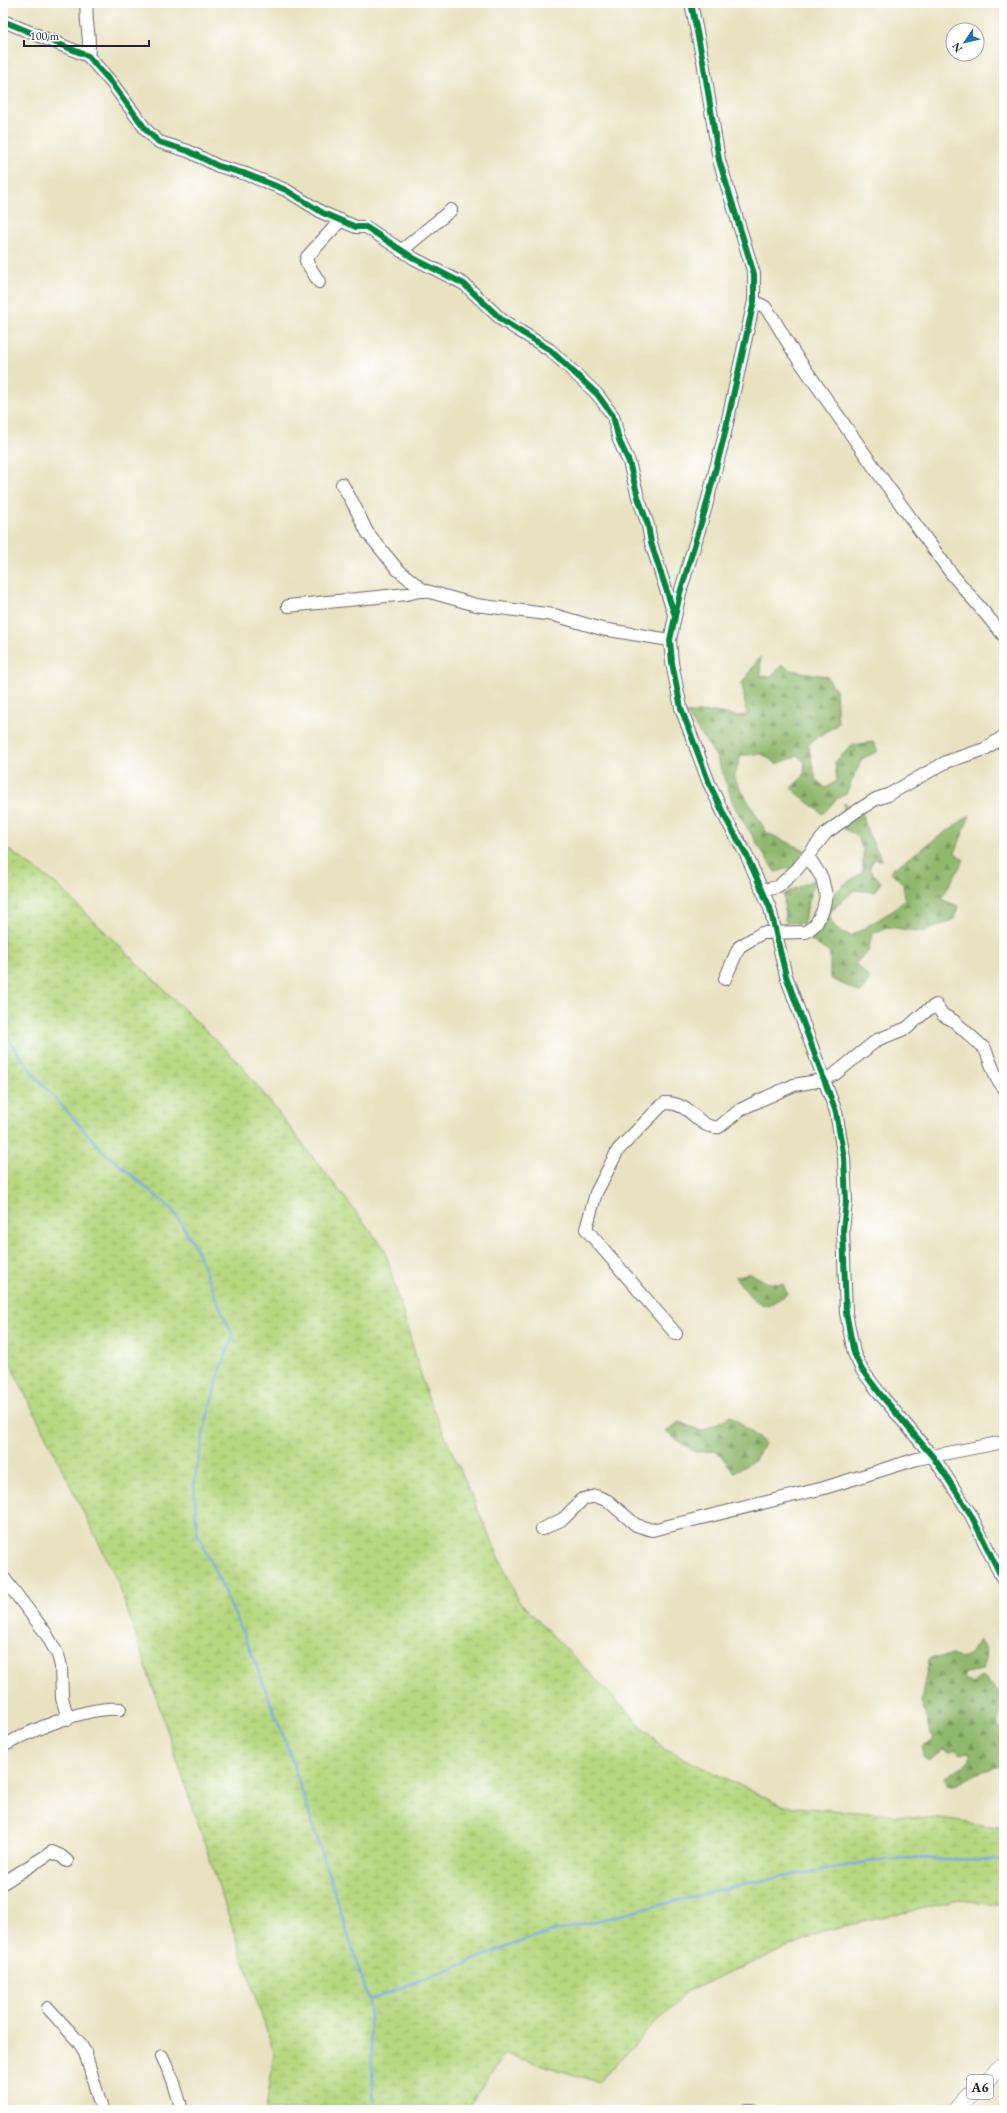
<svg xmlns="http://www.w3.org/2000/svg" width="1007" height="2113" font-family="'EB Garamond',serif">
  <defs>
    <pattern id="forest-firs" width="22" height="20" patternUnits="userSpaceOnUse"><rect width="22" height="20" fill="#90b86d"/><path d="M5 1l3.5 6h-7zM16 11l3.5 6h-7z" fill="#75955b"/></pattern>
    <pattern id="wetland-marsh" width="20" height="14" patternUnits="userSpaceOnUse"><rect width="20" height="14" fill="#b6d77e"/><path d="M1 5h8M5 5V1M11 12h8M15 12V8" fill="none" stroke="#9cb86e"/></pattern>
  </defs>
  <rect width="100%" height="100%" fill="#fff"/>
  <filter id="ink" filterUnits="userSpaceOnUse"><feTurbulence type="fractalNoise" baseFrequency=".025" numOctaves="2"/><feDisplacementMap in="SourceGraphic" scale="8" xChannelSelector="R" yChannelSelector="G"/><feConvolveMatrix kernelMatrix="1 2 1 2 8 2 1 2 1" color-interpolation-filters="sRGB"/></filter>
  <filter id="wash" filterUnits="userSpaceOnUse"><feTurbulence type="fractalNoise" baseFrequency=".012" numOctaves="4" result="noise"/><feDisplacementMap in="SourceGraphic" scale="16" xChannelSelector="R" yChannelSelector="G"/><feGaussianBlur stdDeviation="0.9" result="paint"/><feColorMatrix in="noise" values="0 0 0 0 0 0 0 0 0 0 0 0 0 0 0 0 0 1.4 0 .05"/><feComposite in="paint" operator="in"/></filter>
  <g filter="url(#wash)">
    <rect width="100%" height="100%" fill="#e9e2c1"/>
    <path fill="url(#forest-firs)" stroke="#596d54" d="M760,657L761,676H771L782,665L790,670L826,676L836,690L838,724L808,744L816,780L826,788L837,781L835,762L852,745L873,742L878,751L862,759L846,794L836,799L823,814L791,788L804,776L805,762L797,756L777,764L762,754L741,755L734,778L767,833L809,852L793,867L775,872L735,808L716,756L686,713L716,712L737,716L747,715L742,683Z
      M844,803L862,813L867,831L882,860L874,859L869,869L881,882L874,892L854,890L829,913C831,927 839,930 851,936L894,910L905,898L903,884L890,871L970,815L955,853L964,860L941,899L958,906L954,919L925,932L887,927L872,934L868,952L855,963L870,979L861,993L830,978V953L809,939L819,931L826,902L842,886L863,872V850L857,835L844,829Z
      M815,879L803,924L785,921L784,894Z
      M750,1273L768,1283L783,1284L787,1294L768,1306C752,1303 745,1289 735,1277Z
      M731,1416L765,1443L754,1461L734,1472L717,1451L695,1452L666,1432L679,1422L702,1431Z
      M979,1640C988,1651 986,1657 982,1670L965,1673L963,1679L972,1684L981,1677C991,1681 994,1691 1004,1696V1710L1000,1711L998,1727L1004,1730V1769L999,1766L978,1773L954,1786L947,1785L944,1778L970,1761V1751L960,1754L956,1750L951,1752L944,1749L929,1760L923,1756V1747L934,1739L930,1733L921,1701L929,1659L952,1655L960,1659L970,1654Z"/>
    <path fill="url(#wetland-marsh)" stroke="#6c7c5c" d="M3,846L56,884L241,1065L384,1248L427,1395L518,1600L664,1749L783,1806L940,1819L1004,1828V1905L960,1900L827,1930L686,1992L599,2082L505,2054L466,2110H266L274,2053L118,1582L3,1349Z"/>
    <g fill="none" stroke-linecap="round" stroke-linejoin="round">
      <path stroke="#7aaae4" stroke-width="2.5" d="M3,1031L33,1074L104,1152L173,1210L195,1246L221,1310L233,1336L221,1366L205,1426L194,1483L197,1532L248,1644L289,1751L369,2000L374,2110
        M369,2000L533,1937L748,1883L890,1858L1004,1860"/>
    </g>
  </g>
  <g filter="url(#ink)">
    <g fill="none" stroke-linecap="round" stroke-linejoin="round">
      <g stroke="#68656a" stroke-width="14">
        <path id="minor" d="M87,3C84,22 92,37 88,56
          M691,3L703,61L719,160L754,274V301L724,437L705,510L680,593L670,640L672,663L681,708L709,783L726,819L746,854L770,908L786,976L836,1112L844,1158L846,1202L843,1230L846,1313L854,1353L862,1370L881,1395L933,1457L946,1476L971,1515L1004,1582
          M3,21L88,56L111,82L147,131L159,142L188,151L218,166L246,174L286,190L323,213L356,227H366L415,259L464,284L502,320L550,350L597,394L613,416L619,440L629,462L638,497L648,525L651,543L674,614
          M401,251L451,210
          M319,282L306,261L307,257L341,220
          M754,301L765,307L773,318L794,353L888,487L951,573L1004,636
          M342,484L354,505L367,532L397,569L423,590L476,605L554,615L602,629L670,640
          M288,606L407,594L423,590
          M763,890L778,887L798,868L826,833L855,812L876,799L888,795L946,762L985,749L1004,736
          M725,979L739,947L752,939L762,933L806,932L816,924L823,910L826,895L822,878L808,856
          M676,1334L586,1229L596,1193L618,1150L660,1107L665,1103C692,1102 698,1130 719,1127L740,1110L754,1103L794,1085L823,1080L835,1074L877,1040L907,1028L925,1012L936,1005L943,1015L954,1021L985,1049L997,1079L1004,1088
          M542,1529L563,1519L583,1499L596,1496L608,1501L636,1525L652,1530L824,1488L917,1459L1004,1442
          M3,1577L45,1632L58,1655L61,1666L62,1698L68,1719
          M3,1746C32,1730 87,1706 120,1709
          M3,1883L52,1852L61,1856L67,1861
          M48,2008L78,2041L85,2052L102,2110
          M162,2056L173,2080L182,2110
          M747,2110H752"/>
      </g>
      <g stroke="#68656a" stroke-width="16">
        <path id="major" d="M955,2110L1004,2064"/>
      </g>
      <use href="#minor" stroke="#fff" stroke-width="12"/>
      <use href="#major" stroke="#fff" stroke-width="15"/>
      <g stroke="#fff" stroke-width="8">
        <path id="cycleway" d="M691,3L703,61L719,160L754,274V301L724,437L705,510L680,593L670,640L672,663L681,708L709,783L726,819L746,854L770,908L786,976L836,1112L844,1158L846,1202L843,1230L846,1313L854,1353L862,1370L881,1395L933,1457L946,1476L971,1515L1004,1582
          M3,21L88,56L111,82L147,131L159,142L188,151L218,166L246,174L286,190L323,213L356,227H366L415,259L464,284L502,320L550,350L597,394L613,416L619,440L629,462L638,497L648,525L651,543L674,613"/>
      </g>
      <use href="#cycleway" stroke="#00873e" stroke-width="6"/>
    </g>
  </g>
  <g text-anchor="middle" stroke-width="3" stroke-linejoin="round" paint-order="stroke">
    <rect fill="#fff" stroke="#646476" stroke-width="1" x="967" y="2075" width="26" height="24" rx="3"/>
    <g font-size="14" font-weight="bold" fill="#22223b">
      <text x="980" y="2092">A6</text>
    </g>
  </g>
  <rect width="1007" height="2113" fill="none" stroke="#fff" stroke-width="16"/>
  <g transform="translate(965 42) rotate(235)"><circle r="19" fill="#ffffff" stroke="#a7a7b1"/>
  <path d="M0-3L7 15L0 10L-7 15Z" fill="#1f6fb2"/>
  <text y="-6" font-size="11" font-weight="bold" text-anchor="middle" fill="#22223b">N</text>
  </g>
  <path d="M24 40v6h125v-6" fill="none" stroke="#22223b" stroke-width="2"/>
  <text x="30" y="40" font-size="12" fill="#22223b" stroke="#ffffff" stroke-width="3" paint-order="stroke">100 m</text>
</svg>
